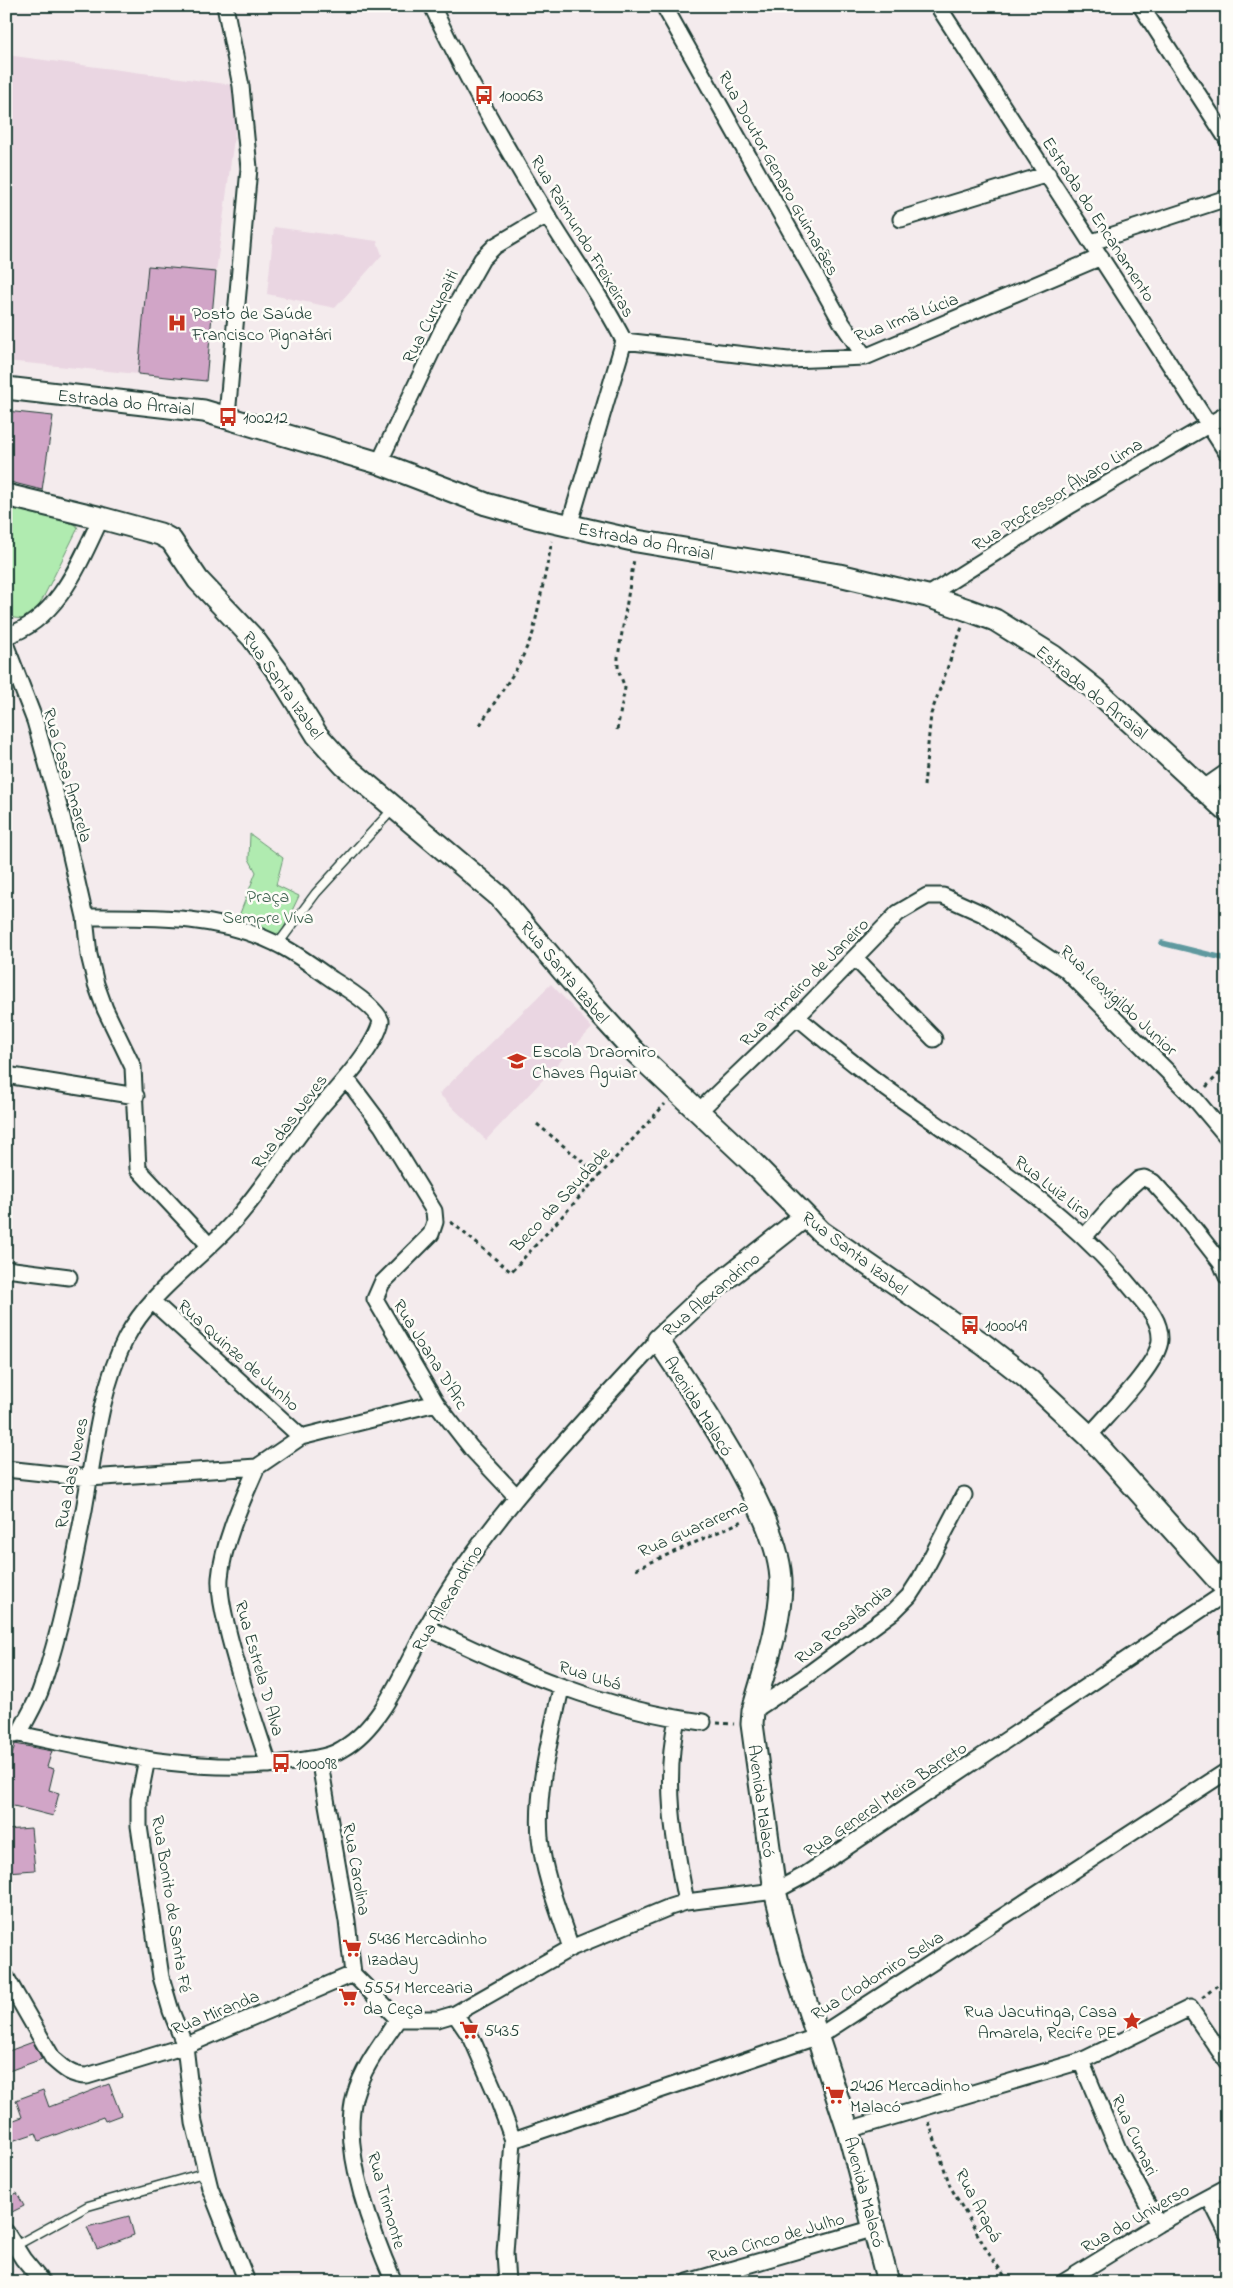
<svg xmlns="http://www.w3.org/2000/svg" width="1233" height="2288" font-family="'Indie Flower',sans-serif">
  <rect width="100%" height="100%" fill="#f4ebed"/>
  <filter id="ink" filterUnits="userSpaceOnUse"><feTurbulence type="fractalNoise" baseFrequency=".02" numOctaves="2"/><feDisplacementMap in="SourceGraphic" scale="10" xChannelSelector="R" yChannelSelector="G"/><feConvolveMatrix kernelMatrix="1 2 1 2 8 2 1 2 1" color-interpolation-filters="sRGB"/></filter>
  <g filter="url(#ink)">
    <path fill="#ead6e2" d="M6,55L241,86L216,272L149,266L138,374L6,361Z
      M274,227L377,241L382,255L335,308L267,294Z
      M551,984L592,1028L486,1140L439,1094Z"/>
    <path fill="#b0ebb0" stroke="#689472" d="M6,504L72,520L78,528L38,608L24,619L14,618L6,614Z
      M250,834L283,858L276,885L299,896L279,938L239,916L256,872L249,859Z"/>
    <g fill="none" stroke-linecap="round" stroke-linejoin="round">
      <path stroke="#5f999f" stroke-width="5.5" d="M1162,943L1227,959"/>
    </g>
    <path fill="#d1a5c7" stroke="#1f3d34" d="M148,266L216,272L206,381L138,374Z
      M6,411L53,416L42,490L6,481Z
      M15,1744L52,1751L47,1767L54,1769L49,1790L59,1793L53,1816L6,1804V1777Z
      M31,1828L35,1870L6,1872V1830Z
      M33,2042L42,2059L6,2072V2052Z
      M109,2084L121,2115L105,2121L103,2117L39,2141L36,2133L6,2143V2123L22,2117L16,2100L43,2090L49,2107Z
      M17,2193L24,2206L6,2215V2198Z
      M129,2216L134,2235L97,2249L87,2227Z"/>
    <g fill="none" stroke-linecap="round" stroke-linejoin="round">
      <g stroke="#1f3d34" stroke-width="11">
        <path id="lane" d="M278,944L316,893L393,809
          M15,2246L88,2206L207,2172"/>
      </g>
      <g stroke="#1f3d34" stroke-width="19">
        <path id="street" d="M225,6L241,86L249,168L227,416
          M432,6C466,78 506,148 547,215C573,258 602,297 624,341L569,526
          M664,6L842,323L865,357
          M938,6L1227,453
          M1141,6L1227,139
          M901,219L1048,174
          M1092,242L1227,198
          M624,341L788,360L865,357L1101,257
          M379,463L442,330L482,259L495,246L547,215
          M927,596L1071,505L1227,414
          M6,636C58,620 80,562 101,518
          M6,646L35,721L62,817L85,917L89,955L96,984L105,1009L133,1067L138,1169L209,1245
          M1204,788L1227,772
          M855,958L934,1039
          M797,1017C825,1040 853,1064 883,1086C970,1149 1066,1207 1134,1291C1146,1305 1161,1320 1160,1340C1159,1364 1106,1416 1089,1436
          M6,1075L136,1096
          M346,1078L382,1126L434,1211L435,1222L431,1234L382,1283L375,1299L436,1403L471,1448L516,1496
          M699,1111L797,1017L898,913L927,896H943L983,914L1065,969L1195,1099L1227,1137
          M1085,1236L1120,1196L1139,1179L1144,1178L1153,1182L1185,1217L1221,1263L1227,1277
          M6,1269L69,1277
          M152,1301L301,1437
          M257,1467C243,1499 223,1542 220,1578C219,1594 223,1611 227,1627C238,1674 254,1719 269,1765
          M6,1469L89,1478L257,1467L301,1437L436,1403
          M426,1627C514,1670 605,1710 703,1722
          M561,1688C551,1737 536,1787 540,1838C544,1876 559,1912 571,1948
          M753,1711L803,1678L894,1611L909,1596L920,1579L964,1495
          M677,1719C663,1781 674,1841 686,1902
          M19,1734C26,1719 37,1703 42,1686C61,1630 73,1568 84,1510C94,1454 100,1389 126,1338C151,1290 200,1260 235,1220C266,1185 290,1144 320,1108C338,1087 376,1047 381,1021C376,1007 346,988 333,980C314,967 295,952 275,943C215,914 150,917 85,917
          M6,1736L19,1734C109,1753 200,1776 293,1762C309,1759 328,1758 342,1749C383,1726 404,1668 426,1628C486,1519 575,1431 658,1340
          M319,1758L347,1921L353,1974L398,2019H438L455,2014L472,2039L496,2094L513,2140L505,2253L507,2282
          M147,1759L139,1799V1826L161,1977L171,2011L185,2046L194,2123L210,2188L247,2282
          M6,1977L53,2059C64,2069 72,2076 87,2076L185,2046L353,1974
          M455,2014L571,1948L670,1907L686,1902L775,1891L805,1875L1227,1592
          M1081,2061L1118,2149L1158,2224
          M848,2130L1081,2061L1190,2008L1227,2062
          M513,2140L819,2036L1227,1771
          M1209,2197L1227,2233
          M6,2232L23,2259L42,2282
          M394,2282C372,2232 340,2148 355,2095C363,2067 382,2043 398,2019
          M688,2282L875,2228
          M1064,2282L1158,2224L1227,2187"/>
      </g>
      <g stroke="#1f3d34" stroke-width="25">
        <path id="secondary" d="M6,388L204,411L379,463L486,504L536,518L637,541L839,575L927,596L968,610L995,620L1053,656L1096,690L1227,811
          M6,495L101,518L160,534L171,540L198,580L253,638L278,672L317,735L344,765L500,897L592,1005L634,1051L751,1161L821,1232L983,1344L1028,1379L1089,1436L1227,1590
          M804,1217L709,1292L658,1340C695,1397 783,1519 781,1585C780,1628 764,1670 753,1711L752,1724L775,1891L792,1959L848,2130L888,2282"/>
      </g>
      <path stroke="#1f3d34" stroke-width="3" stroke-dasharray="4 4" stroke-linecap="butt" d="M480,725L519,665L533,633L552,541
        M617,730L625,688L618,669V657L634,559
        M924,786L931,714L962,627
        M1206,1087L1227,1066
        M537,1124L600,1176
        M451,1222L511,1272L665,1104
        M636,1569L745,1520
        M717,1723L734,1724
        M1202,1998L1227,1977
        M929,2122L950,2186L989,2254L1009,2282"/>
      <use href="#lane" stroke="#fdfcf7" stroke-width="8"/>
      <use href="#street" stroke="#fdfcf7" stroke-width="15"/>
      <use href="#secondary" stroke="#fdfcf7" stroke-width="21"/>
    </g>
  </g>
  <defs>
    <g id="bus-bare" transform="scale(1.5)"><path d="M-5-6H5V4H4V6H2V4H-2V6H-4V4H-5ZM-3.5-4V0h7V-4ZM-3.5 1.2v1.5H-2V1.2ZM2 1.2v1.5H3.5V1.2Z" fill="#c8321e" stroke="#fdfcf7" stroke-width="2.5" paint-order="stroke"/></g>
    <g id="hospital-bare" transform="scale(1.5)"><path d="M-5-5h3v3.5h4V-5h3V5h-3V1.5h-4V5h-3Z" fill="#c8321e" stroke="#fdfcf7" stroke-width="2.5" paint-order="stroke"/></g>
    <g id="school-bare" transform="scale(1.5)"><path d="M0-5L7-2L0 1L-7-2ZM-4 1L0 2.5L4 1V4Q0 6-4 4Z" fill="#c8321e" stroke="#fdfcf7" stroke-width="2.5" paint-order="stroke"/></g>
    <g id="supermarket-bare" transform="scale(1.5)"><path d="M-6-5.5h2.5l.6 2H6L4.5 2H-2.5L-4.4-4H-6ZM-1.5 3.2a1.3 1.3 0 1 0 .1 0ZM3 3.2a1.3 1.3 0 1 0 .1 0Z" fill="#c8321e" stroke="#fdfcf7" stroke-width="2.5" paint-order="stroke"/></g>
    <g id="sight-bare" transform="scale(1.5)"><path d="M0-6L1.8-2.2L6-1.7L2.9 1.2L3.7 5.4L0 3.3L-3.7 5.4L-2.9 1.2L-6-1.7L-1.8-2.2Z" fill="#c8321e" stroke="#fdfcf7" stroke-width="2.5" paint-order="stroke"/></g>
  </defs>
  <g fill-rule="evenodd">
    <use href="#bus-bare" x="484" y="95"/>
    <use href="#hospital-bare" x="177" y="323"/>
    <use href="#bus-bare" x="228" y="417"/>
    <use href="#school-bare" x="517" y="1061"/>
    <use href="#bus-bare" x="970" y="1325"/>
    <use href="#bus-bare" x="281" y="1763"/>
    <use href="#supermarket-bare" x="352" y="1948"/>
    <use href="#supermarket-bare" x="348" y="1997"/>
    <use href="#sight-bare" x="1132" y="2021"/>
    <use href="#supermarket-bare" x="469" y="2030"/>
    <use href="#supermarket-bare" x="835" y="2095"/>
  </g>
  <g text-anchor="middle" stroke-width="5" stroke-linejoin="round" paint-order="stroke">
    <g font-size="18" fill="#1f3d34" stroke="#fdfcf7" text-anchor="start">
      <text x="499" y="101">100063</text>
      <text x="192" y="319">Posto de Saúde<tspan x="192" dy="21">Francisco Pignatári</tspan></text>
      <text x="243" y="423">100212</text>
      <text x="532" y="1057">Escola Draomiro<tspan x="532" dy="21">Chaves Aguiar</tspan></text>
      <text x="985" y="1331">100049</text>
      <text x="296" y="1769">100098</text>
      <text x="367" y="1944">5436 Mercadinho<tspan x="367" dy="21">Izaday</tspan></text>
      <text x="363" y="1993">5551 Mercearia<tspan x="363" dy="21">da Ceça</tspan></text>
      <text x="1117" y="2017" text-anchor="end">Rua Jacutinga, Casa<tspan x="1117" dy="21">Amarela, Recife PE</tspan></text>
      <text x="484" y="2036">5435</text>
      <text x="850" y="2091">2426 Mercadinho<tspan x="850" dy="21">Malacó</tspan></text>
    </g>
    <g font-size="18" fill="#1f3d34" stroke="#fdfcf7">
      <text transform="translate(779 173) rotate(61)" y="6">Rua Doutor Genaro Guimarães</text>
      <text transform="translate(1099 219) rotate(57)" y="6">Estrada do Encanamento</text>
      <text transform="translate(583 236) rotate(59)" y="6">Rua Raimundo Freixeiras</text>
      <text transform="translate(430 316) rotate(-63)" y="6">Rua Curupaiti</text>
      <text transform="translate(906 317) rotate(-21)" y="6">Rua Irmã Lúcia</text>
      <text transform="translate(126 402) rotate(6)" y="6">Estrada do Arraial</text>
      <text transform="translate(1057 494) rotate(-32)" y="6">Rua Professor Álvaro Lima</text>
      <text transform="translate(646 541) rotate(11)" y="6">Estrada do Arraial</text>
      <text transform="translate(283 685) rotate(55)" y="6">Rua Santa Izabel</text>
      <text transform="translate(1092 692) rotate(39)" y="6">Estrada do Arraial</text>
      <text transform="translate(68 775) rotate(74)" y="6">Rua Casa Amarela</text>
      <text transform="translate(565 972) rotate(50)" y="6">Rua Santa Izabel</text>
      <text transform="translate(804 982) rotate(-45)" y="6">Rua Primeiro de Janeiro</text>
      <text transform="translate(1119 1000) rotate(43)" y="6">Rua Leovigildo Junior</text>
      <text transform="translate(289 1121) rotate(-53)" y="6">Rua das Neves</text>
      <text transform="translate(1053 1187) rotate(38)" y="6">Rua Luiz Lira</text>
      <text transform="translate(560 1199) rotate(-47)" y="6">Beco da Saudade</text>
      <text transform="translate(855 1253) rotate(37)" y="6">Rua Santa Izabel</text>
      <text transform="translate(711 1294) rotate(-40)" y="6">Rua Alexandrino</text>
      <text transform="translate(431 1354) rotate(58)" y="6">Rua Joana D'Arc</text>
      <text transform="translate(239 1355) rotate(42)" y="6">Rua Quinze de Junho</text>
      <text transform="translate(699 1406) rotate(58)" y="6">Avenida Malacó</text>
      <text transform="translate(71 1473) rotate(-79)" y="6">Rua das Neves</text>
      <text transform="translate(693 1528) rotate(-24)" y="6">Rua Guararema</text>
      <text transform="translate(447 1598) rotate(-59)" y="6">Rua Alexandrino</text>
      <text transform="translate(843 1624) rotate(-38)" y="6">Rua Rosalândia</text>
      <text transform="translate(260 1668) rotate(74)" y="6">Rua Estrela D Alva</text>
      <text transform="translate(590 1675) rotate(17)" y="6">Rua Ubá</text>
      <text transform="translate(885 1799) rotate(-34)" y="6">Rua General Meira Barreto</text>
      <text transform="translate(762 1801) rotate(82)" y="6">Avenida Malacó</text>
      <text transform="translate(357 1869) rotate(80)" y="6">Rua Carolina</text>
      <text transform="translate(172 1904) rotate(81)" y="6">Rua Bonito de Santa Fé</text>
      <text transform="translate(877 1975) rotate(-32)" y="6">Rua Clodomiro Selva</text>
      <text transform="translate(215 2012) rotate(-22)" y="6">Rua Miranda</text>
      <text transform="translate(1135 2135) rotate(65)" y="6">Rua Cumari</text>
      <text transform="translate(865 2192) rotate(75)" y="6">Avenida Malacó</text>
      <text transform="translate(387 2200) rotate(74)" y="6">Rua Trimonte</text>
      <text transform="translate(979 2205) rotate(62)" y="6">Rua Arapá</text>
      <text transform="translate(1135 2218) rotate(-30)" y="6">Rua do Universo</text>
      <text transform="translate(776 2237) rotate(-16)" y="6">Rua Cinco de Julho</text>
    </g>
    <g font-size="18" fill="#3c604d" stroke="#fdfcf7">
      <text x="268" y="902">Praça<tspan x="268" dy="21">Sempre Viva</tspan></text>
    </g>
  </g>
  <rect width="1233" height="2288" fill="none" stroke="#fdfcf7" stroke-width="25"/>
  <rect x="12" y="12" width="1208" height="2263" fill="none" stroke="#1f3d34" stroke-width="2" filter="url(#ink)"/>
</svg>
